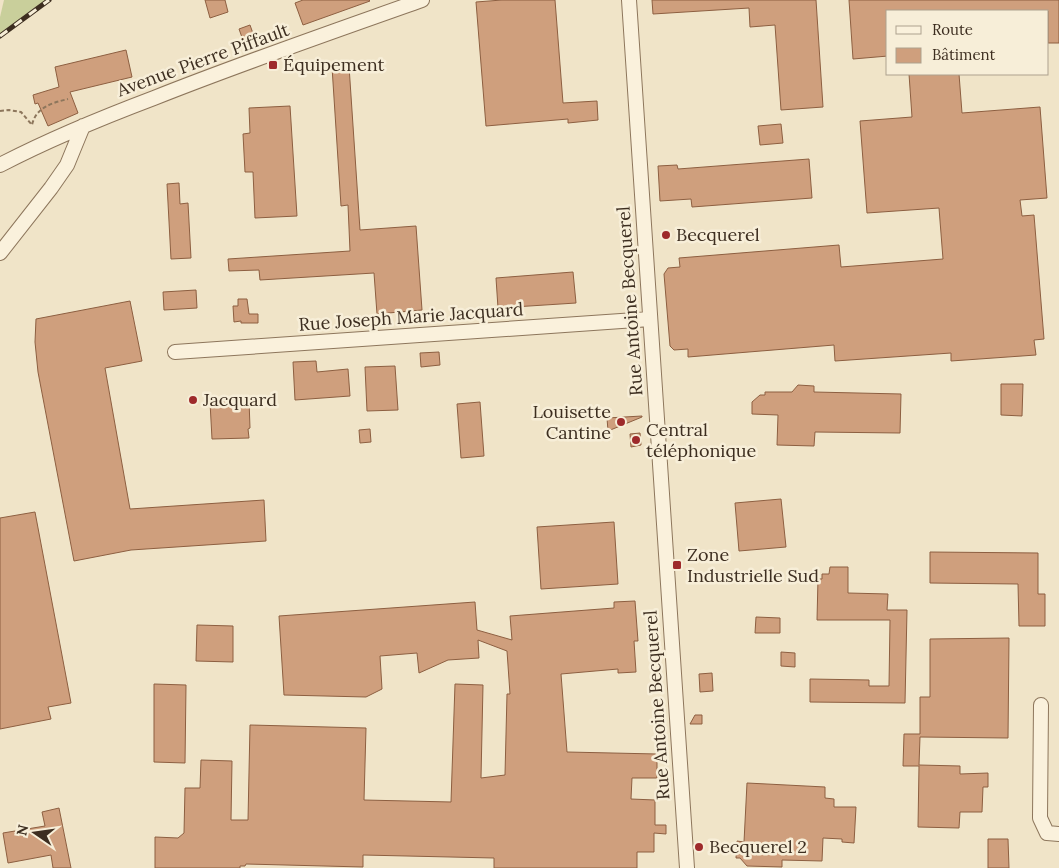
<svg xmlns="http://www.w3.org/2000/svg" width="1059" height="868" font-family="Lora,serif">
  <rect width="100%" height="100%" fill="#f0e4c8"/>
  <path fill="#c9cf9b" d="M4,0H49L0,36V17Z"/>
  <path fill="#cf9f7d" stroke="#8d5f41" d="M205,0H225L228,12L210,18Z
    M303,0H369L370,1L303,25L295,3Z
    M502,0H555L563,103L597,101L598,120L568,123V119L486,126L476,2Z
    M652,0H816L823,107L781,110L775,25L750,27L749,8L653,14Z
    M849,0H1059V43H1048V11H888V56L853,59Z
    M250,25L255,39L244,43L239,29Z
    M126,50L132,77L70,92L78,113L48,126L38,103L35,104L33,95L59,87L55,67Z
    M349,66L360,230L416,226L422,310L377,314L374,273L260,280L259,270L229,271L228,259L350,251L348,205L341,206L332,67Z
    M909,74H959L962,113L1040,107L1047,198L1020,200L1022,216L1034,215L1044,339L1034,340L1036,355L951,361V353L835,361L834,345L688,357V349L674,350L670,346L664,274L668,268L680,267L679,258L839,245L841,267L943,259L939,208L867,213L860,121L912,117Z
    M290,106L297,216L255,218L253,172H245L243,134L250,133L249,108Z
    M781,124L783,143L760,145L758,126Z
    M809,159L812,198L692,207L691,199L660,201L658,166L677,165L678,169Z
    M179,183L180,204L188,203L191,258L171,259L167,184Z
    M573,272L576,303L498,308L496,278Z
    M196,290L197,308L164,310L163,292Z
    M238,299H247L249,314H258V323H241V321L234,322L233,306H238Z
    M130,301L142,361L105,368L130,509L264,500L266,541L131,550L74,561L38,372L35,342L36,319Z
    M439,352L440,365L421,367L420,353Z
    M316,361L317,372L348,369L350,396L295,400L293,362Z
    M395,366L398,410L367,411L365,367Z
    M1001,384H1023L1022,416L1001,415Z
    M798,385L814,386V392L901,394L900,433L815,432L814,446L777,445L778,415L752,414V402L760,395H765V392H792Z
    M249,400L250,428L248,429L249,438L212,439L210,402Z
    M480,402L484,456L461,458L457,404Z
    M642,416V417L608,431L607,418Z
    M370,429L371,442L360,443L359,430Z
    M640,433L641,445L631,447L630,434Z
    M781,499L786,547L739,551L735,503Z
    M35,512L71,703L48,707L51,719L0,729V518Z
    M614,522L618,584L541,589L537,527Z
    M930,552L1038,553V594H1045V626H1019L1018,584L930,583Z
    M830,567H848V593L888,594L887,610H907L905,703L810,702V679L869,680V686H889L890,620H817L818,579H822V574H829Z
    M635,601L638,641H634L636,672L618,673V669L561,674L567,752L657,754V778H632L631,799L655,800V825H666V834L654,833V852H637V868H494V858L363,855V867L246,864L245,866H240V868H155V837L178,838L184,833L185,788H200L201,760L232,761L231,820H248L250,725L366,728L364,800L451,802L455,684L483,685L481,778L505,775L507,694H510L507,651L478,640L479,658L448,660L419,673L417,653L380,656L382,689L366,697L284,695L279,616L475,602L477,630L512,640L510,616L614,608V602Z
    M756,617L780,618V633H755Z
    M197,625L233,626V662L196,661Z
    M1009,638L1008,738L920,737L919,765L960,766V774L988,773V787H983L982,812H960L959,828L918,827L919,766H903L904,734H920V697H930V639Z
    M781,652L795,653V667L781,666Z
    M712,673L713,691L700,692L699,674Z
    M154,684L186,685L185,763L154,762Z
    M695,715H702V724H690Z
    M747,783L825,787V798L834,799V807H856L854,843L842,842V839L823,838L822,861L782,860V867L747,866L740,858H736L737,841L744,842Z
    M59,808L71,868H53L51,855L8,863L3,833L45,826L42,812Z
    M988,839H1008L1009,868H988Z"/>
  <g fill="none" stroke-linecap="round" stroke-linejoin="round">
    <g stroke="#8d765c" stroke-width="16">
      <path id="minor" d="M629,0L687,868
        M0,165C50,139 101,118 154,98C242,63 332,32 422,0
        M0,253L51,188L67,165L83,126
        M175,352L650,319
        M1041,705L1040,818L1047,833L1059,834"/>
    </g>
    <path stroke="#8d765c" stroke-width="2" stroke-dasharray="4 2.5" stroke-linecap="butt" d="M0,111L9,110L21,112L32,125C36,107 52,103 68,99"/>
    <use href="#minor" stroke="#faf1dc" stroke-width="14"/>
    <g stroke="#3d2e20" stroke-width="5">
      <path id="rail" d="M0,36L49,0"/>
    </g>
    <use href="#rail" stroke="#f7eed8" stroke-width="3" stroke-dasharray="9" stroke-linecap="butt"/>
  </g>
  <g fill="#9e2a2b" stroke="#f7eed8" stroke-width="2">
    <rect x="268" y="60" width="10" height="10" rx="2.5"/>
    <circle cx="666" cy="235" r="5"/>
    <circle cx="193" cy="400" r="5"/>
    <circle cx="621" cy="422" r="5"/>
    <circle cx="636" cy="440" r="5"/>
    <rect x="672" y="560" width="10" height="10" rx="2.5"/>
    <circle cx="699" cy="847" r="5"/>
  </g>
  <g text-anchor="middle" stroke-width="5" stroke-linejoin="round" paint-order="stroke">
    <g font-size="18" fill="#3d2e20" stroke="#f7eed8">
      <text transform="translate(203 60) rotate(-20)" y="6">Avenue Pierre Piffault</text>
      <text transform="translate(630 301) rotate(-94)" y="6">Rue Antoine Becquerel</text>
      <text transform="translate(411 317) rotate(-4)" y="6">Rue Joseph Marie Jacquard</text>
      <text transform="translate(657 705) rotate(-94)" y="6">Rue Antoine Becquerel</text>
    </g>
    <g font-size="18" fill="#3d2e20" stroke="#f7eed8" text-anchor="start">
      <text x="283" y="71">Équipement</text>
      <text x="676" y="241">Becquerel</text>
      <text x="203" y="406">Jacquard</text>
      <text x="611" y="418" text-anchor="end">Louisette<tspan x="611" dy="21">Cantine</tspan></text>
      <text x="646" y="436">Central<tspan x="646" dy="21">téléphonique</tspan></text>
      <text x="687" y="561">Zone<tspan x="687" dy="21">Industrielle Sud</tspan></text>
      <text x="709" y="853">Becquerel 2</text>
    </g>
  </g>
  <rect x="886" y="10" width="162" height="65" fill="#f7eed8" stroke="#ada18e"/>
  <rect x="896" y="26" width="25" height="8" fill="#faf1dc" stroke="#ada18e"/>
  <text x="932" y="35" font-size="15" fill="#3d2e20">Route</text>
  <rect x="896" y="48" width="25" height="15" fill="#cf9f7d" stroke="#ada18e"/>
  <text x="932" y="60" font-size="15" fill="#3d2e20">Bâtiment</text>
  <g transform="translate(35 833) rotate(283)" stroke="#f7eed8" stroke-width="4" paint-order="stroke">
  <path d="M0-4L9 19L0 12L-9 19Z" fill="#3d2e20"/>
  <text y="-8" font-size="14" font-weight="bold" text-anchor="middle" fill="#3d2e20">N</text>
  </g>
</svg>
